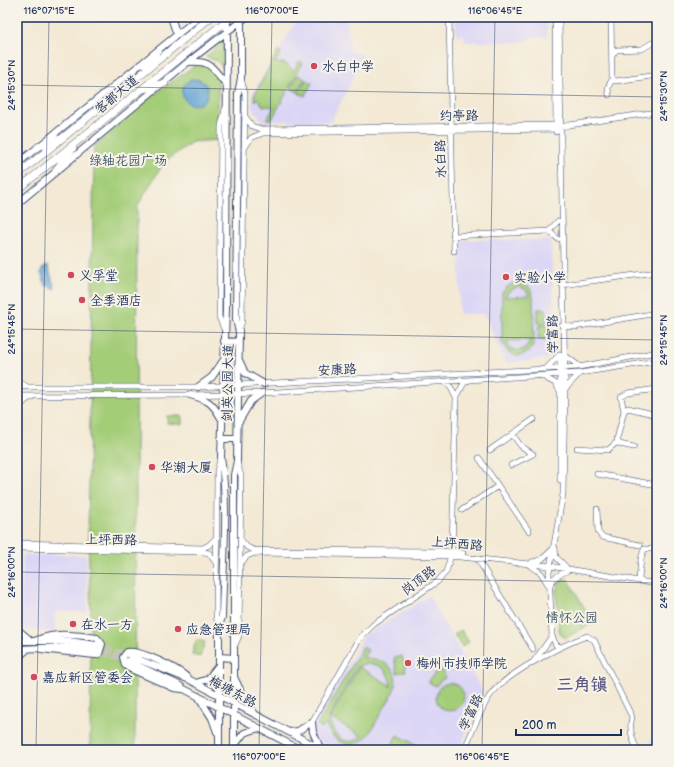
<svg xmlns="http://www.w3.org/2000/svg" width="674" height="767" font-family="'Balsamiq Sans','LXGW WenKai TC',sans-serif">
  <rect width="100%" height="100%" fill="#f7f3e8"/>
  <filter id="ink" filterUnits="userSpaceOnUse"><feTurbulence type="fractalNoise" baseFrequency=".025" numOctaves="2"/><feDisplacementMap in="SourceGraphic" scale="8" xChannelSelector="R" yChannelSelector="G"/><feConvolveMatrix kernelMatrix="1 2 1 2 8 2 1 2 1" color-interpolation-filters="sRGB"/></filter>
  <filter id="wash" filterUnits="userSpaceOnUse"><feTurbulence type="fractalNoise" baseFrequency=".012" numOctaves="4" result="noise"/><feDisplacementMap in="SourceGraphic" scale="16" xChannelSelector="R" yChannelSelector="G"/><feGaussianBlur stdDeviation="0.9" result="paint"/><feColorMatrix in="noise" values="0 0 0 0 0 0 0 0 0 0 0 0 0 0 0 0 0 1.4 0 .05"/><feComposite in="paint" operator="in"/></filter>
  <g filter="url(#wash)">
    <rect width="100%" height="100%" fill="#f3e9d4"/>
    <path fill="#dcd6f6" d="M299,17H346L351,51L364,56L331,122L262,121L252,107L253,92Z
      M456,17H547V37L534,36L524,42H465L464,35L456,36Z
      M460,240H551L555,352L545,359L506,363L484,314H459Z
      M23,555H86L88,612H55V632L26,629L21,621Z
      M429,596L483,692L459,750H335L308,736L365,635Z
      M657,728V747L649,744Z"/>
    <path fill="#a4cd78" stroke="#607e6b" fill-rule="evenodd" d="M224,39V69L217,61L206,57Z
      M278,51L281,53L275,63H285L294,71L299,61L303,63L272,119H267L274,107L263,106L257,98L255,101L254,96Z
      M197,64H208L218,74V140L192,142L164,162L137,207L135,750H90L91,612L88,542L94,146L152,96Z
      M298,75L305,79L297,92L291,88Z
      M306,80L312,83L305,96L298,93Z
      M514,283L523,284L530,288L533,297L534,344L530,351L524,354L517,356L508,352L502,342V293L507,287ZM518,287L525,289L529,296L505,297L510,290ZM530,340L526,348L518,351L510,348L506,341Z
      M538,309H546V323H538Z
      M539,325H547V339H538Z
      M167,416H182V424L167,423Z
      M568,579L593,623L566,638L562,636L559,631L556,590L560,581Z
      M461,630L469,642L462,647L454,635Z
      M196,640L205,642L200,657L192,655Z
      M363,647L368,650L363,658C379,657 400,667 395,686C393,695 386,705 381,713C376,721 372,733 364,739C349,752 331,740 326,724L323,728L317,725ZM364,664C380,663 388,669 391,685L390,687V685L359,667L330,718L362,736C345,750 331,734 329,717L357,667Z
      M402,656L406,671L397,673L394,658Z
      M443,669L445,678L440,681L436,686L428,682L437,671Z
      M436 697a14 14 0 1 1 28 0a14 14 0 1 1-28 0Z
      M397,735L415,744L412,750H389Z"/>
    <path fill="#5fa2d3" stroke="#3d6898" d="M182 92a13 13 0 1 1 26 0a13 13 0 1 1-26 0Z
      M48,265L55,289L45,285L41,273L42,269Z"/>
  </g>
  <g filter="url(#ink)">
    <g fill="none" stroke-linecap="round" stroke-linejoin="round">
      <path stroke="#c8c4bc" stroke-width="6" stroke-dasharray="6 3" stroke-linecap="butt" d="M98,646L129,655
        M96,650L127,661"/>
      <g stroke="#3b4b70" stroke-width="6">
        <path id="minor" d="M449,17L454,251
          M555,17L556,132
          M559,17L565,389L563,494L549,573L552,636L556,645L560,647
          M611,17L612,79L616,81L657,75
          M612,56L616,50L642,49L652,43H657
          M609,95L608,88L612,79
          M244,115L252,126L261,129L558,125
          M244,149L251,138L263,133L556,129L569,125L657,112
          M549,231L558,239
          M453,236L549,231L558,221
          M562,285L657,272
          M562,326L574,327L657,313
          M224,329L219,317L221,126L225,109
          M239,331L242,321L245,94L241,78
          M563,354L579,366
          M560,356V480
          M546,369L560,354
          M542,376L555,383L560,391
          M17,381L26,386
          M444,382L449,384L456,398
          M17,387H198L546,369L579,367L657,352
          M565,389L579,374
          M17,396L190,395L262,393L580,373L657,361
          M17,409L26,400L32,397
          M624,411L621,397L628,393L657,389
          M512,434L521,446L533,454
          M634,447L619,444L617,439L624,411L628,408L657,415
          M577,448L608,450L618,441
          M490,450L534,419
          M479,458L529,531
          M511,465L533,454
          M597,474L657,485
          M597,509L598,532L602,537L640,545
          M462,510L498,486
          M240,539L247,547L254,550L440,551L463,553
          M17,543L203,548L209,545L217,537
          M17,548L204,552L209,553L216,563
          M555,548L556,557L566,567
          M477,558L533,649
          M532,562L541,560L553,549
          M240,564L247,556L255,553L450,556L550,566L657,584
          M529,565L541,573L549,586
          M639,579L641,559L644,549H657
          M550,585L554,578L568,570
          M219,626L216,617L217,471L220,460
          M235,645L239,636L241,476L237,462
          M534,661L552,636
          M312,722L360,638L374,624L437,582L446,572L452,552L456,398L464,383L468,381
          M464,750C472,733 479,713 489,697C503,675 562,645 587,636L594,640L632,717C629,729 631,739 638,750"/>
      </g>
      <g stroke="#3b4b70" stroke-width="8">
        <path id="major" d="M171,17L177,35
          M188,62C212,60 212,68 226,84
          M17,164L199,17
          M17,204L188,62L246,17
          M224,341L238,342
          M239,360L245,373L264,384
          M198,387L212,377L223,361
          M190,395C208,400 212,402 221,418
          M238,423L251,401L262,393
          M221,439H237
          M17,629L30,640
          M37,640C57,632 77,635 97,638L102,644L99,654L95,655L41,649
          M17,641H69L96,645
          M17,649L67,647L95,650
          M130,656L190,680L323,750
          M219,657L234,658
          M17,658L28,649
          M128,661L177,684L184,689L301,750
          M235,679L244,698L255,714
          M196,683L208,679L218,666
          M182,689L174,688L129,668L125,665L123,657L127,652C141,650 179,669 189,679
          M198,696L212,718L217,732
          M312,722L313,732L320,748
          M289,732L298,731L312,722
          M234,746L244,733L259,728
          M219,750V626L222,617C223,565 229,508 221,457L226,309L227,19
          M234,750V475L237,461L239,332L236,319L238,93L241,78V17"/>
      </g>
      <g stroke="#3b4b70" stroke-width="8">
        <path id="highway" d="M146,65L156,53
          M143,89L165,83
          M38,147L57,139
          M56,170L73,148
          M17,175L211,17
          M17,190L231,17"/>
      </g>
      <use href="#minor" stroke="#fff" stroke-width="5"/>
      <use href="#major" stroke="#fff" stroke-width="6"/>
      <use href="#highway" stroke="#fff" stroke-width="7"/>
    </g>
  </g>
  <path fill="none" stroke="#1b2f5e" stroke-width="1" stroke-opacity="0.45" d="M17,85L657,97M17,329L657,340M17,572L657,583M36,750L49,17M259,750L272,17M482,750L495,17"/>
  <g fill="#d1495b" stroke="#f7f3e8" stroke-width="1.5">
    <circle cx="314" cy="66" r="4"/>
    <circle cx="71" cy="275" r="4"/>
    <circle cx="506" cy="277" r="4"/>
    <circle cx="82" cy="300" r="4"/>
    <circle cx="152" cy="467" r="4"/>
    <circle cx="73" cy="624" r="4"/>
    <circle cx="178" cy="629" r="4"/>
    <circle cx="408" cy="663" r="4"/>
    <circle cx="34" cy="677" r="4"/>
  </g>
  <g text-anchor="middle" stroke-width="4" stroke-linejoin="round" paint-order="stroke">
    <g font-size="13" fill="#1b2f5e" stroke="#f7f3e8" text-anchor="start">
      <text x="322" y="71">水白中学</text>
      <text x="79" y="280">义孚堂</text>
      <text x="514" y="282">实验小学</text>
      <text x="90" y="305">全季酒店</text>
      <text x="160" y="472">华潮大厦</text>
      <text x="81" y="629">在水一方</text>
      <text x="186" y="634">应急管理局</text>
      <text x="416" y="668">梅州市技师学院</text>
      <text x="42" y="682">嘉应新区管委会</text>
    </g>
    <g font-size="13" fill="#1b2f5e" stroke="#f7f3e8">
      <text transform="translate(116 94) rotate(-40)" y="5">客都大道</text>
      <text transform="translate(459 115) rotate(-1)" y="5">约亭路</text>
      <text transform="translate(440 159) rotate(-92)" y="5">水白路</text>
      <text transform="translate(552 334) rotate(-91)" y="5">学富路</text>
      <text transform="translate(337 369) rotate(-3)" y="5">安康路</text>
      <text transform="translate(227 383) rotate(-89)" y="5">剑英公园大道</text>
      <text transform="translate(111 539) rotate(1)" y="5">上坪西路</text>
      <text transform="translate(457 543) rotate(5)" y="5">上坪西路</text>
      <text transform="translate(418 580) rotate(-37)" y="5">岗顶路</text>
      <text transform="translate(233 691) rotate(28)" y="5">梅塘东路</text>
      <text transform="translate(470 712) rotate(-64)" y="5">学富路</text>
    </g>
    <g font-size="13" fill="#3d5664" stroke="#f7f3e8">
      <text x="128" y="165">绿轴花园广场</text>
      <text x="572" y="622">情怀公园</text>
    </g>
    <g font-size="17" font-weight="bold" fill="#565480" stroke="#f7f3e8">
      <text x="582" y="690">三角镇</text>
    </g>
  </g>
  <rect width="674" height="767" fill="none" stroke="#f7f3e8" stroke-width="44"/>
  <path d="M516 729v6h105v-6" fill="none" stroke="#1b2f5e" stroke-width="2"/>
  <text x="522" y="729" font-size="12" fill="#1b2f5e" stroke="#f7f3e8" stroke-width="3" paint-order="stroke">200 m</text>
  <rect x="22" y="22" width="630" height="723" fill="none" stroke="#1b2f5e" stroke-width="1.5"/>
  <g font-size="10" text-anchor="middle" fill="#1b2f5e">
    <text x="49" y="14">116°07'15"E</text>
    <text x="272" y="14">116°07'00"E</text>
    <text x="495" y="14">116°06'45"E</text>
    <text transform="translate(11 85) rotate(-90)" y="4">24°15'30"N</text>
    <text transform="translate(663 96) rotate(-90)" y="4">24°15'30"N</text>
    <text transform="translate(11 329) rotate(-90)" y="4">24°15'45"N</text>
    <text transform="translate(663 340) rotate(-90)" y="4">24°15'45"N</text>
    <text transform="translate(11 572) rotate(-90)" y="4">24°16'00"N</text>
    <text transform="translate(663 583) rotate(-90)" y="4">24°16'00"N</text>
    <text x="259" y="760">116°07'00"E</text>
    <text x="482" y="760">116°06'45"E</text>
  </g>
</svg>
